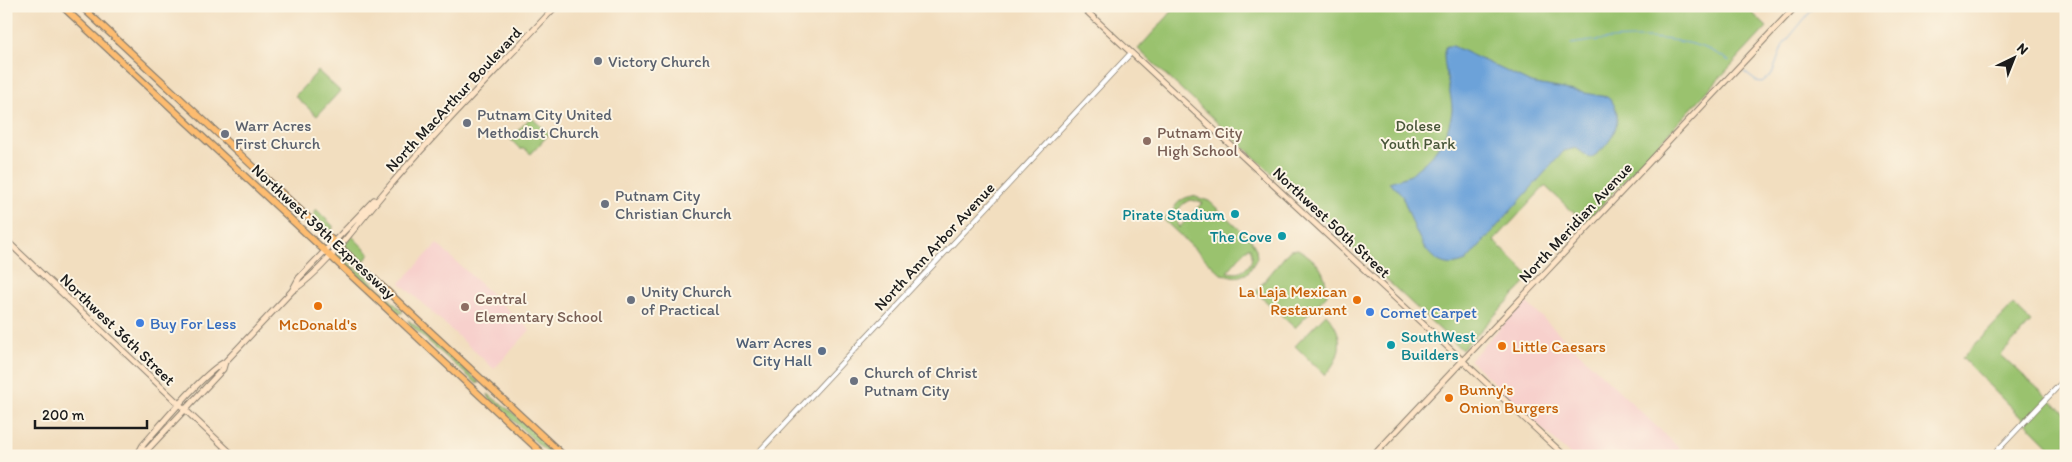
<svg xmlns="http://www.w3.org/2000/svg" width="2072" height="462" font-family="Itim,sans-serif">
  <rect width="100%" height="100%" fill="#fcf5e5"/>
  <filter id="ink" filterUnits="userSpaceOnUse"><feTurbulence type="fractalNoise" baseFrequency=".02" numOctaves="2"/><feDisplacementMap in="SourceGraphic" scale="10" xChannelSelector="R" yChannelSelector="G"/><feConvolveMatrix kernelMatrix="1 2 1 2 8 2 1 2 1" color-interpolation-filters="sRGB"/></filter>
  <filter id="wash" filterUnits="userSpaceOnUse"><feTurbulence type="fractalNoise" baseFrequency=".0096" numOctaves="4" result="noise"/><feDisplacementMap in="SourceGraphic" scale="20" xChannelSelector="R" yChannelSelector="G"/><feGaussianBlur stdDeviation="1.12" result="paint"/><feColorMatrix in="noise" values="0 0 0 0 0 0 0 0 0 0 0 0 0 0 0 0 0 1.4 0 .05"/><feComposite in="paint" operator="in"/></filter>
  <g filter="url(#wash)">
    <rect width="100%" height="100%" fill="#f2debf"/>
    <path fill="#f7d0cc" d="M437,244L530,330L494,369L400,283Z
      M1525,301L1680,449L1674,456H1571L1470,360Z"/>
    <path fill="#9ac26e" stroke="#5b6f45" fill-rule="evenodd" d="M1177,6H1745L1767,27L1585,223L1545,186L1494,241L1531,277L1462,350L1138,49Z
      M318,71L340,91L317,116L295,96Z
      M531,117L549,134L531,154L525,149H520L510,139Z
      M1193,196L1209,201L1251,240L1256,249L1257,258L1248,273L1237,277L1221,274L1163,219L1166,216L1172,221C1171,207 1179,198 1193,196ZM1190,200L1203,202L1179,228C1173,216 1178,205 1190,200ZM1249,246C1256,258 1250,269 1237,273L1227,272Z
      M316,209L333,226L332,233L314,215Z
      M351,235L370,254L364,261L345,246Z
      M1298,249C1319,262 1326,271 1327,295L1295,328L1257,293V290L1290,250Z
      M337,253L368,278L403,312L398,314L336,256Z
      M2013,305L2031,322L2001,355L2066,414V456H2059L1962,358Z
      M1326,314C1345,334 1343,356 1325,375L1295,346Z
      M408,320L437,342L480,383H476L410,325Z
      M488,394L517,416L560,456H551L489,398Z"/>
    <path fill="#6ca2d9" stroke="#445f7a" d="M1446,46H1453L1531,83L1607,97C1630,114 1610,149 1590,158L1576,148L1564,151L1466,261C1425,279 1414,222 1402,196C1399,191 1394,186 1389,182L1411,175C1415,169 1420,167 1425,162C1439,149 1450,130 1452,111C1453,96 1439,55 1446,46Z"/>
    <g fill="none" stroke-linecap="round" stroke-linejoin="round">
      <path stroke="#6ca2d9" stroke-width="1" d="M1571,44C1619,36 1689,31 1729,61
        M1744,72L1756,81L1762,82L1772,74L1783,45L1815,6"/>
    </g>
  </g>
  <g filter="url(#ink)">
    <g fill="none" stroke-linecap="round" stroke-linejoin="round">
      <g stroke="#877d6e" stroke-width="6">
        <path id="tertiary" d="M755,456L1131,53
          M1992,456L2066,378"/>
      </g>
      <g stroke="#877d6e" stroke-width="7">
        <path id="secondary" d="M1081,6L1565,456
          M6,240L234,456
          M292,291C327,268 360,220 388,188C441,125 500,67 556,6
          M141,452L148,449L223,369L225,362L292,291L299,278L374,200
          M137,456L143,445C160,426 206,370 225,362
          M1373,456L1796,6"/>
      </g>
      <g stroke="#877d6e" stroke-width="8">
        <path id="trunk" d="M62,6L545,456
          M81,6L564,456"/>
      </g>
      <use href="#tertiary" stroke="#fff" stroke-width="4.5"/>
      <use href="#secondary" stroke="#fee4c6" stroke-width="5"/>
      <use href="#trunk" stroke="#fdbc70" stroke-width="5.5"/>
    </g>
  </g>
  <g fill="#6b7280" stroke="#fcf5e5" stroke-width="2">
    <circle cx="598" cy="61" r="5"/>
    <circle cx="467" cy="123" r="5"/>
    <circle cx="225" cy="134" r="5"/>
    <circle cx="605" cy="204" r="5"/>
    <circle cx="631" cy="300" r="5"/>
    <circle cx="854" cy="381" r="5"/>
  </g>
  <g fill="#8d6e63" stroke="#fcf5e5" stroke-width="2">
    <circle cx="1147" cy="141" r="5"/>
    <circle cx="465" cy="307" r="5"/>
  </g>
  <g fill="#0f9aa8" stroke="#fcf5e5" stroke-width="2">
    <circle cx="1235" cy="214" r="5"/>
    <circle cx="1282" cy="236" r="5"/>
    <circle cx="1391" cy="345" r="5"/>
  </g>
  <g fill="#e8710a" stroke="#fcf5e5" stroke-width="2">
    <circle cx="1357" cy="300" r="5"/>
    <circle cx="318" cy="306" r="5"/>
    <circle cx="1502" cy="346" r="5"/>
    <circle cx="1449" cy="398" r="5"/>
  </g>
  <g fill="#3f7fe0" stroke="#fcf5e5" stroke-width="2">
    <circle cx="1370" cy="312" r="5"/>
    <circle cx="140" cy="323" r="5"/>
  </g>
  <circle fill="#5c6f8a" stroke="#fcf5e5" stroke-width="2" cx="822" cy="351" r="5"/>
  <g text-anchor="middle" stroke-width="4" stroke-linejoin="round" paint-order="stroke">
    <g font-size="16" fill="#5b616d" stroke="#fcf5e5" text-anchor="start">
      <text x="608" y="67">Victory Church</text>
      <text x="477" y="120">Putnam City United<tspan x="477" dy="18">Methodist Church</tspan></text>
      <text x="235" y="131">Warr Acres<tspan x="235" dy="18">First Church</tspan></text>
      <text x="615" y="201">Putnam City<tspan x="615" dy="18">Christian Church</tspan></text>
      <text x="641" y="297">Unity Church<tspan x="641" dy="18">of Practical</tspan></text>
      <text x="864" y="378">Church of Christ<tspan x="864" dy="18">Putnam City</tspan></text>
    </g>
    <g font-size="16" fill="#1c1c1c" stroke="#fcf5e5">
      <text transform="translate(453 99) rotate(-47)" y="6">North MacArthur Boulevard</text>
      <text transform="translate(1332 222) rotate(43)" y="6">Northwest 50th Street</text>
      <text transform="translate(1575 222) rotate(-47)" y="6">North Meridian Avenue</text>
      <text transform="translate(324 231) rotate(43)" y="6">Northwest 39th Expressway</text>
      <text transform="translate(934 246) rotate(-47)" y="6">North Ann Arbor Avenue</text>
      <text transform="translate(118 329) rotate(44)" y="6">Northwest 36th Street</text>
    </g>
    <g font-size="16" fill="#485639" stroke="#fcf5e5">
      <text x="1418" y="131">Dolese<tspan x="1418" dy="18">Youth Park</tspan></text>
    </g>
    <g font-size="16" fill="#785e54" stroke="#fcf5e5" text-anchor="start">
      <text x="1157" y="138">Putnam City<tspan x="1157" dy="18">High School</tspan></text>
      <text x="475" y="304">Central<tspan x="475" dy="18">Elementary School</tspan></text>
    </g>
    <g font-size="16" fill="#0d838f" stroke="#fcf5e5" text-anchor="end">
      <text x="1225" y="220">Pirate Stadium</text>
      <text x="1272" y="242">The Cove</text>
      <text x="1401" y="342" text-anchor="start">SouthWest<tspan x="1401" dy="18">Builders</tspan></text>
    </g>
    <g font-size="16" fill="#c56008" stroke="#fcf5e5" text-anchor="start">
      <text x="1347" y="297" text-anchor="end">La Laja Mexican<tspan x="1347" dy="18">Restaurant</tspan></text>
      <text x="318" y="330" text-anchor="middle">McDonald's</text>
      <text x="1512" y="352">Little Caesars</text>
      <text x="1459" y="395">Bunny's<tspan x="1459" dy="18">Onion Burgers</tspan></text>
    </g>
    <g font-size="16" fill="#366cbe" stroke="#fcf5e5" text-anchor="start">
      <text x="1380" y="318">Cornet Carpet</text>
      <text x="150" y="329">Buy For Less</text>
    </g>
    <g font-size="16" fill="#4e5e75" stroke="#fcf5e5" text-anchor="end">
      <text x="812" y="348">Warr Acres<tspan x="812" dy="18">City Hall</tspan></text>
    </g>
  </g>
  <rect width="2072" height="462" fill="none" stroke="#fcf5e5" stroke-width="25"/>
  <g transform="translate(2014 58) rotate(43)" stroke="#fcf5e5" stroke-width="4" paint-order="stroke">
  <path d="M0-4L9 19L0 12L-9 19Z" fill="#1c1c1c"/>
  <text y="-8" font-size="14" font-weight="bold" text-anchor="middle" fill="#1c1c1c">N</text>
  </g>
  <path d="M35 420v8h112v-8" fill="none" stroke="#1c1c1c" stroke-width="2.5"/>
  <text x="42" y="420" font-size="15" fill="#1c1c1c" stroke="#fcf5e5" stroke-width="4" paint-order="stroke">200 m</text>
</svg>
